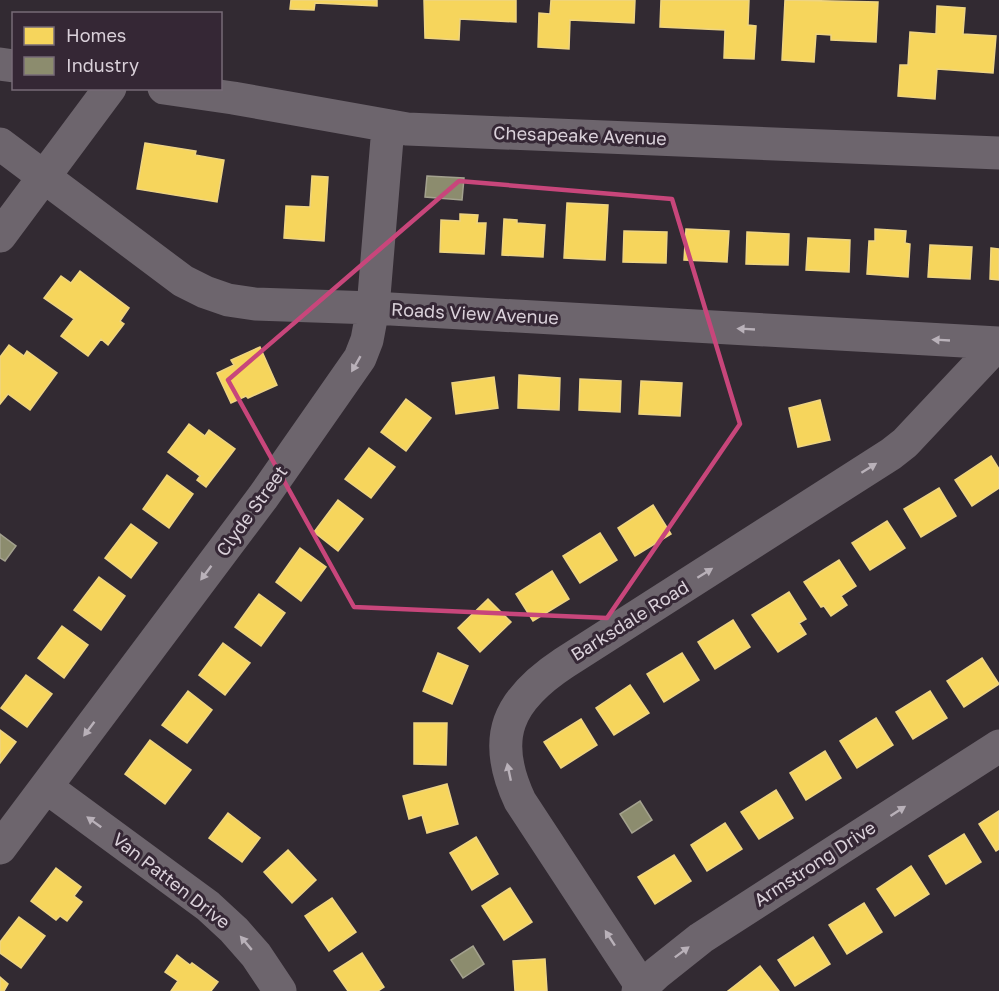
<svg xmlns="http://www.w3.org/2000/svg" width="999" height="991" font-family="'Golos Text',sans-serif">
  <rect width="100%" height="100%" fill="#322a32"/>
  <path fill="#f6d55c" stroke="#eed482" stroke-width="1.5" d="M291,0H377V6L315,3L314,10L290,9Z
    M424,0H516V22L460,19L459,40L425,38Z
    M551,0H635L634,23L570,20L569,49L538,47L539,13L550,14Z
    M661,0H749L748,25L756,26L754,59L724,58L725,30L660,27Z
    M785,0L878,2L876,42L831,40V35L816,34L814,62L782,60Z
    M937,6L965,8L963,34L996,36L993,73L937,69L935,99L898,96L900,65H908L910,32L936,34Z
    M145,143L196,151L195,155L224,160L217,202L137,189Z
    M312,176L328,177L324,241L284,238L286,206L310,207Z
    M567,203L608,205L605,260L564,258Z
    M460,214L478,215L477,223H486L484,254L440,252L441,220L460,221Z
    M504,219L517,220V223L545,225L543,257L502,255Z
    M686,229L729,231L727,262L684,260Z
    M875,229L906,231L905,243L910,244L908,277L867,274L869,241H875Z
    M624,231L667,232L666,263L623,262Z
    M747,232L789,234L788,265L746,264Z
    M808,238L850,240L849,272L806,270Z
    M930,245L972,247L970,279L928,277Z
    M991,248L999,249V280L990,279Z
    M80,271L129,308L120,321L124,324L108,345L101,339L88,356L61,336L74,319L44,298L61,276L71,283Z
    M9,345L24,356L27,351L57,373L30,410L8,394L0,404V357Z
    M260,347L277,385L248,398L246,396L231,403L217,373L234,365L231,360Z
    M519,375L560,378L559,410L518,408Z
    M494,377L498,408L456,414L452,383Z
    M580,379L621,381L620,412L579,410Z
    M641,381L682,383L680,416L639,414Z
    M406,399L431,418L406,451L381,432Z
    M820,400L830,440L798,447L789,408Z
    M189,424L205,436L209,430L235,449L206,487L197,480L200,476L168,452Z
    M369,448L395,467L371,498L345,479Z
    M991,456L999,469V488L972,506L955,480Z
    M167,475L193,494L169,528L143,509Z
    M939,488L956,516L921,537L904,509Z
    M338,500L363,519L338,551L314,532Z
    M653,505L671,534L635,556L618,528Z
    M887,521L905,548L870,570L852,543Z
    M131,524L157,543L131,578L105,558Z
    M600,533L617,560L580,583L563,556Z
    M300,548L326,567L301,601L276,582Z
    M839,560L856,586L841,596L847,605L831,616L824,606L821,607L804,582Z
    M552,571L569,599L533,621L516,594Z
    M99,577L125,596L101,630L74,610Z
    M789,592L806,619L799,623L806,634L778,652L752,615Z
    M259,594L285,613L261,646L235,627Z
    M488,599L511,622L480,652L458,628Z
    M733,620L750,647L715,669L698,642Z
    M62,626L88,645L64,678L38,658Z
    M223,643L250,663L225,695L199,675Z
    M438,653L468,666L452,704L423,691Z
    M682,653L699,680L664,702L647,674Z
    M982,658L999,684L964,707L947,681Z
    M26,675L52,694L27,727L1,708Z
    M630,685L649,713L614,735L596,708Z
    M188,691L212,710L187,743L162,725Z
    M930,691L947,718L913,739L896,712Z
    M876,718L893,745L857,768L840,741Z
    M581,719L597,745L561,768L544,742Z
    M414,723H447L446,765L414,764Z
    M0,730L16,742L0,763Z
    M150,740L191,770L165,804L125,774Z
    M825,751L841,778L806,800L790,773Z
    M447,784L458,824L427,833L422,815L409,819L403,796Z
    M776,790L793,818L759,839L741,812Z
    M999,811V849L996,851L979,824Z
    M228,813L260,838L242,862L209,838Z
    M725,823L742,849L707,871L691,845Z
    M964,834L981,862L946,884L929,856Z
    M476,837L498,874L472,890L450,853Z
    M288,850L316,880L292,903L264,872Z
    M674,855L691,881L655,904L638,877Z
    M911,866L929,894L895,916L877,889Z
    M56,868L81,887L74,896L82,902L67,921L60,916L56,920L31,901Z
    M510,888L532,922L504,940L482,906Z
    M332,898L356,932L329,951L305,916Z
    M864,903L882,932L847,954L829,925Z
    M19,917L45,936L21,968L0,953V942Z
    M813,937L830,964L795,986L778,960Z
    M362,953L384,987L378,991H348L334,971Z
    M177,955L190,965L192,963L218,982L211,991H171L178,981L165,972Z
    M545,959L547,991H515L513,961Z
    M760,966L779,991H728Z
    M0,977L8,984L4,991H0Z"/>
  <path fill="#8c8c6e" stroke="#a3a18e" stroke-width="1.5" d="M427,176L464,178L462,200L425,197Z
    M0,534L16,546L5,561L0,558Z
    M640,801L652,820L632,833L620,814Z
    M473,946L484,964L463,978L451,960Z"/>
  <g fill="none" stroke-linecap="round" stroke-linejoin="round">
    <path stroke="#6d656d" stroke-width="33" d="M0,64L14,66
      M164,88L233,98L407,129L999,153
      M0,144L183,281L205,292L228,300L255,304L373,308L999,343
      M0,236L110,88
      M46,787L208,906L234,930L256,955L280,991
      M0,848L263,497L360,358L367,340L373,308L388,127
      M642,987L520,801C490,737 508,700 564,663L891,454L905,443L999,343
      M638,991L657,973L701,938L999,746"/>
  </g>
  <defs><path id="oneway-solid" d="M-6-.8H1V-3.2L6.5 0L1 3.2V.8H-6Z" transform="scale(1.5)"/></defs>
  <g fill="#b9b1b9">
    <use href="#oneway-solid" transform="translate(746 329) rotate(-177)"/>
    <use href="#oneway-solid" transform="translate(941 340) rotate(-177)"/>
    <use href="#oneway-solid" transform="translate(356 364) rotate(120)"/>
    <use href="#oneway-solid" transform="translate(869 468) rotate(-32)"/>
    <use href="#oneway-solid" transform="translate(206 573) rotate(127)"/>
    <use href="#oneway-solid" transform="translate(705 573) rotate(-32)"/>
    <use href="#oneway-solid" transform="translate(89 729) rotate(127)"/>
    <use href="#oneway-solid" transform="translate(509 772) rotate(-102)"/>
    <use href="#oneway-solid" transform="translate(898 811) rotate(-33)"/>
    <use href="#oneway-solid" transform="translate(94 822) rotate(-144)"/>
    <use href="#oneway-solid" transform="translate(610 938) rotate(-123)"/>
    <use href="#oneway-solid" transform="translate(246 943) rotate(-130)"/>
    <use href="#oneway-solid" transform="translate(682 952) rotate(-37)"/>
  </g>
  <path fill="none" stroke="#c8467b" stroke-width="4.5" stroke-linejoin="round" d="M459,181L672,199L740,424L607,618L354,607L228,380Z"/>
  <g text-anchor="middle" stroke-width="6" stroke-linejoin="round" paint-order="stroke">
    <g font-size="18" fill="#dad1da" stroke="#352735">
      <text transform="translate(580 136) rotate(2)" y="6">Chesapeake Avenue</text>
      <text transform="translate(475 314) rotate(3)" y="6">Roads View Avenue</text>
      <text transform="translate(252 511) rotate(-54)" y="6">Clyde Street</text>
      <text transform="translate(630 621) rotate(-32)" y="6">Barksdale Road</text>
      <text transform="translate(815 864) rotate(-33)" y="6">Armstrong Drive</text>
      <text transform="translate(171 881) rotate(38)" y="6">Van Patten Drive</text>
    </g>
  </g>
  <rect x="12" y="12" width="210" height="78" fill="#352735" stroke="#776b77" stroke-width="1.5"/>
  <rect x="24" y="27" width="30" height="18" fill="#f6d55c" stroke="#776b77" stroke-width="1.5"/>
  <text x="66" y="42" font-size="18" fill="#dad1da">Homes</text>
  <rect x="24" y="57" width="30" height="18" fill="#8c8c6e" stroke="#776b77" stroke-width="1.5"/>
  <text x="66" y="72" font-size="18" fill="#dad1da">Industry</text>
</svg>
